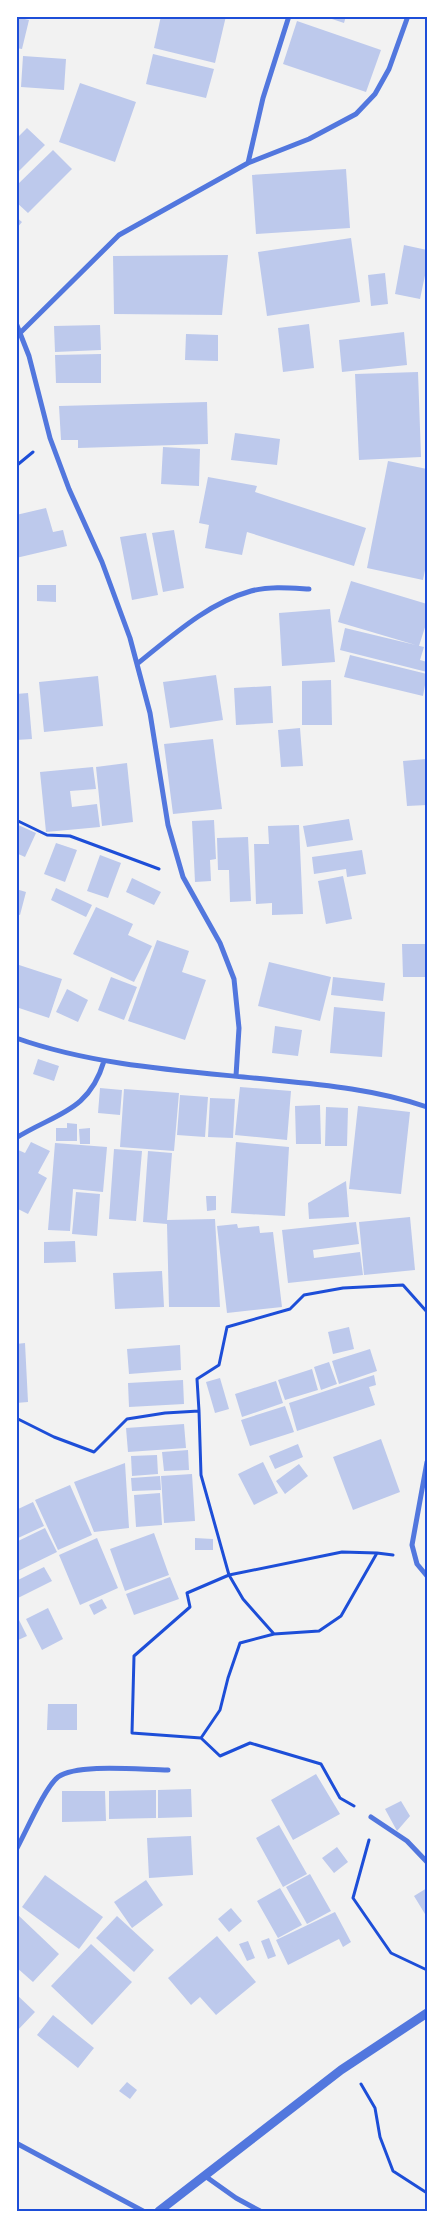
<svg xmlns="http://www.w3.org/2000/svg" width="443" height="2227" font-family="'Exo 2',sans-serif">
  <rect width="100%" height="100%" fill="#f2f2f2"/>
  <path fill="#bdc9ec" d="M161,16H226L215,63L154,48Z
    M323,16H346L344,23Z
    M16,17L29,20L22,49L16,48Z
    M297,21L381,50L366,92L283,64Z
    M153,54L214,69L206,98L146,84Z
    M23,56L66,59L64,90L21,87Z
    M80,83L136,102L115,162L59,142Z
    M27,128L45,145L16,174V139Z
    M53,150L72,169L28,213L16,202V186Z
    M346,169L350,228L256,234L252,175Z
    M16,217L22,222L16,229Z
    M351,238L360,302L267,316L258,252Z
    M404,245L427,250V266L420,299L395,294Z
    M228,255L222,315L114,314L113,256Z
    M385,273L388,304L371,306L368,275Z
    M309,324L314,368L283,372L278,328Z
    M100,325L101,350L55,352L54,326Z
    M404,332L407,365L342,372L339,340Z
    M186,334L218,335V361L185,360Z
    M101,354V383H56L55,355Z
    M418,372L421,457L359,460L355,374Z
    M207,402L208,444L78,448V440H61L59,406Z
    M235,433L280,439L277,465L231,460Z
    M163,447L200,449L199,486L161,484Z
    M388,461L427,469V560L423,580L367,568Z
    M208,477L257,486L255,492L366,528L354,566L247,532L242,555L205,548L209,525L199,523Z
    M46,508L53,532L63,530L67,546L16,558V515Z
    M174,530L184,588L163,592L152,533Z
    M146,533L158,595L132,600L120,537Z
    M351,581L427,604V621L419,646L338,622Z
    M37,585H56V602L37,601Z
    M330,609L335,662L282,666L279,613Z
    M345,628L424,647L420,660L427,662V672L340,650Z
    M350,655L427,674L423,696L344,677Z
    M216,675L223,720L170,728L163,682Z
    M98,676L103,726L44,732L39,682Z
    M331,680L332,725H302V681Z
    M271,686L273,723L236,725L234,688Z
    M28,693L32,739L16,740V694Z
    M300,728L303,766L281,767L278,730Z
    M213,739L222,809L173,814L164,744Z
    M426,759L427,805L407,806L403,761Z
    M127,763L133,822L102,826L96,767Z
    M93,767L96,789L70,791L72,807L97,804L100,827L46,832L40,772Z
    M349,819L353,840L307,847L303,826Z
    M214,820L216,859L210,860L211,881L195,882L192,821Z
    M16,824L36,833L25,857L16,853Z
    M299,825L303,914L272,915V903L256,904L254,844H269L268,826Z
    M248,837L251,901L230,902L229,870H218L217,838Z
    M56,843L77,850L65,882L44,874Z
    M362,850L366,874L347,877L346,869L314,874L312,857Z
    M100,855L121,863L108,898L87,891Z
    M343,876L352,919L326,924L318,881Z
    M132,878L161,892L154,905L126,892Z
    M56,888L92,905L86,917L51,900Z
    M16,889L26,892L20,915L16,914Z
    M96,907L133,924L128,935L152,946L134,982L73,954Z
    M157,940L189,951L182,972L206,980L185,1040L128,1021Z
    M402,944H427V977H403Z
    M269,962L331,977L320,1021L258,1006Z
    M16,964L62,979L49,1018L16,1007Z
    M111,977L137,987L124,1020L98,1010Z
    M333,977L385,983L383,1001L331,995Z
    M67,989L88,1000L78,1022L56,1012Z
    M334,1007L385,1012L382,1057L330,1053Z
    M275,1026L302,1030L298,1056L272,1053Z
    M38,1059L59,1066L54,1081L33,1074Z
    M240,1087L291,1091L287,1140L235,1135Z
    M100,1088L122,1090L120,1115L98,1113Z
    M124,1089L179,1093L174,1151L120,1147Z
    M180,1095L208,1097L205,1137L177,1135Z
    M210,1098L235,1099L233,1138L208,1137Z
    M320,1105L321,1144H296L295,1106Z
    M358,1106L410,1112L401,1194L349,1189Z
    M326,1107L348,1108L347,1146H325Z
    M67,1123L77,1124V1141H56V1128H67Z
    M90,1128V1144H80L79,1129Z
    M31,1142L50,1151L38,1173L47,1178L28,1214L16,1208V1149L25,1153Z
    M236,1142L289,1147L285,1216L231,1213Z
    M55,1143L107,1147L103,1192L73,1189L70,1231L48,1230Z
    M114,1149L142,1151L136,1221L109,1219Z
    M148,1151L172,1153L167,1220L215,1219L220,1307H169L167,1224L143,1222Z
    M346,1181L349,1217L309,1219L308,1203Z
    M76,1192L100,1194L97,1236L72,1234Z
    M206,1196H216V1210L207,1211Z
    M410,1217L415,1270L364,1275L359,1222Z
    M356,1222L359,1244L313,1250L314,1258L360,1252L363,1275L288,1283L282,1230Z
    M237,1224L238,1228L259,1226L260,1233L273,1232L282,1307L227,1313L217,1226Z
    M75,1241L76,1262L44,1263V1242Z
    M162,1271L164,1307L115,1309L113,1273Z
    M349,1327L354,1349L333,1354L328,1332Z
    M25,1343L28,1402L16,1403V1344Z
    M180,1345L181,1370L129,1374L127,1349Z
    M370,1349L377,1371L339,1384L332,1361Z
    M329,1362L337,1384L321,1390L314,1367Z
    M312,1369L318,1390L285,1400L278,1380Z
    M374,1375L376,1385L369,1387L375,1405L297,1431L289,1403Z
    M220,1378L229,1409L215,1413L206,1382Z
    M183,1380L184,1404L129,1407L128,1383Z
    M276,1381L283,1403L242,1417L235,1394Z
    M285,1406L294,1432L250,1446L241,1420Z
    M184,1424L186,1448L128,1452L126,1428Z
    M381,1439L400,1492L353,1510L333,1457Z
    M298,1444L303,1457L275,1469L269,1456Z
    M188,1450L189,1470L164,1471L162,1452Z
    M157,1455L158,1474L132,1476L131,1456Z
    M263,1462L278,1493L254,1505L238,1474Z
    M125,1463L129,1528L94,1532L74,1482Z
    M299,1464L308,1476L285,1494L276,1481Z
    M192,1474L195,1521L164,1523L161,1476Z
    M160,1476L161,1490L132,1491L131,1478Z
    M70,1485L92,1535L58,1550L35,1500Z
    M160,1493L162,1525L136,1527L134,1495Z
    M33,1502L44,1526L16,1539V1510Z
    M45,1528L57,1552L16,1572V1542Z
    M154,1533L169,1575L125,1591L110,1549Z
    M97,1538L118,1588L80,1605L59,1555Z
    M195,1538L213,1539V1550H195Z
    M44,1567L52,1581L16,1599V1581Z
    M170,1577L179,1599L134,1615L126,1594Z
    M102,1599L107,1608L94,1615L89,1605Z
    M48,1608L63,1639L42,1650L26,1619Z
    M16,1614L27,1636L16,1641Z
    M48,1704H77V1730H47Z
    M316,1774L340,1814L293,1840L271,1800Z
    M191,1789L192,1817L158,1818V1790Z
    M156,1790V1818L109,1819V1791Z
    M62,1791H105L106,1821L62,1822Z
    M401,1801L410,1816L397,1831L385,1809Z
    M279,1825L307,1874L283,1887L256,1838Z
    M191,1836L193,1875L149,1878L147,1838Z
    M337,1847L348,1862L334,1873L322,1858Z
    M310,1874L331,1911L307,1924L286,1887Z
    M45,1875L103,1917L79,1949L22,1907Z
    M146,1880L163,1905L132,1928L114,1902Z
    M280,1888L302,1925L278,1938L257,1901Z
    M427,1888V1913L425,1914L414,1896Z
    M231,1908L242,1921L229,1932L218,1919Z
    M335,1912L351,1942L343,1947L339,1939L288,1965L276,1940Z
    M17,1914L59,1954L33,1982L16,1967Z
    M117,1916L154,1950L134,1972L96,1938Z
    M217,1936L256,1982L216,2015L200,1997L191,2005L168,1978Z
    M269,1938L276,1956L268,1959L261,1941Z
    M248,1941L255,1958L247,1961L239,1944Z
    M91,1944L132,1982L92,2025L51,1986Z
    M16,1994L35,2012L16,2032Z
    M53,2015L94,2048L78,2068L37,2035Z
    M127,2082L137,2090L130,2099L119,2091Z"/>
  <g fill="none" stroke-linecap="round" stroke-linejoin="round">
    <path stroke="#1d4ed8" stroke-width="3" d="M16,466L33,452
      M16,820L47,835L70,836L159,869
      M199,1411L197,1379L219,1365L227,1327L290,1309L304,1295L343,1288L403,1285L427,1312
      M16,1418L54,1437L94,1452L127,1419L165,1413L199,1411L201,1475L229,1575L187,1593L190,1607L134,1656L132,1733L201,1738L220,1756L250,1743L321,1764L340,1798L354,1806
      M274,1634L243,1599L229,1575L342,1552L377,1553
      M201,1738L220,1710L228,1678L240,1643L274,1634L319,1631L341,1616L377,1553L393,1555
      M369,1840L353,1898L391,1953L427,1970
      M361,2084L375,2108L380,2137L393,2171L427,2193"/>
    <path stroke="#5277de" stroke-width="5" d="M248,163L263,98L289,16
      M16,323L29,356L50,438L69,489L102,562L130,638L150,713L168,825L183,877L220,943L234,979L239,1028L236,1076
      M21,332L119,235L248,163L309,139L356,114L375,94L389,69L408,16
      M137,664C172,636 208,603 251,591C270,586 291,588 309,589
      M16,1038C98,1067 188,1071 274,1080C326,1085 378,1090 427,1107
      M16,1138C56,1113 89,1112 104,1061
      M427,1462L412,1545L417,1564L427,1576
      M371,1817L407,1841L427,1862
      M16,1850C25,1834 45,1787 58,1777C78,1763 142,1770 168,1770
      M16,2143L143,2211
      M205,2176L236,2198L260,2211"/>
    <path stroke="#5277de" stroke-width="9" d="M159,2211L341,2070L427,2013"/>
  </g>
  <rect width="443" height="2227" fill="none" stroke="#ffffff" stroke-width="35"/>
  <rect x="18" y="18" width="408" height="2192" fill="none" stroke="#1d4ed8" stroke-width="2"/>
</svg>
